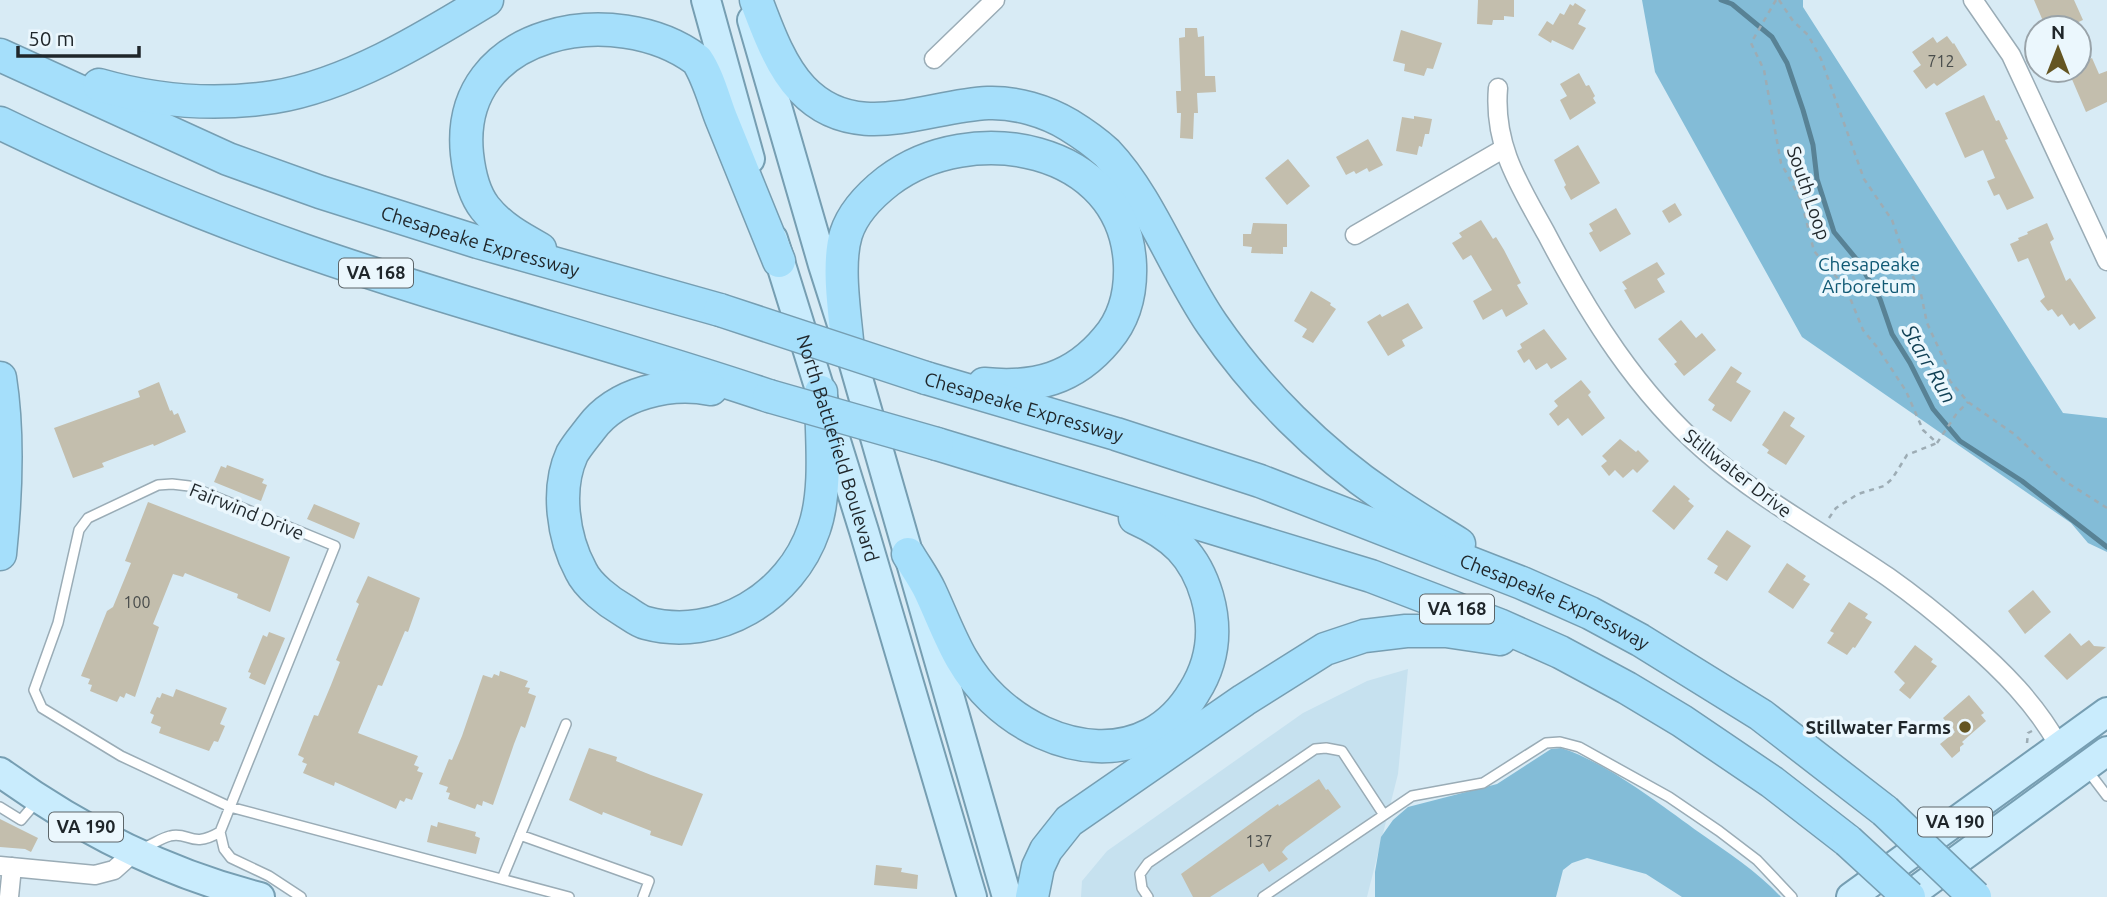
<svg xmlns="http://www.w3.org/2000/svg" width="2107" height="897" font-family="Ubuntu,sans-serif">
  <rect width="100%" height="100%" fill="#d8ebf5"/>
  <path fill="#c6e1ef" d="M1408,669L1398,774L1367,897H1081L1082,881L1107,851L1303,713L1367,681Z"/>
  <path fill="#83bcd7" d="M1642,0H1803V7L2063,413L2107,418V552L2088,543L2071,523L1802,337L1655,72Z
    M1561,748C1606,762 1661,805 1700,833C1728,853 1757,871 1781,897H1682L1646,874L1587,858L1572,863L1563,870L1556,897H1375V872L1381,837L1393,820L1408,807L1497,784L1551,749Z"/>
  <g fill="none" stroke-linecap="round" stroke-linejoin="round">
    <path stroke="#588295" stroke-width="5" d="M1721,0L1732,4L1772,37L1787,63L1803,110L1813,145L1817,179L1834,232L1858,261L1880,299L1892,334L1910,363L1933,409L1960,441L2022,481L2107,547"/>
  </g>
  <path fill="#c3bead" d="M1478,0H1514V17L1504,16V20H1493L1492,25L1477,24Z
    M2034,0H2074L2083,20L2074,24L2076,28H2046Z
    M1575,3L1586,10L1578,24L1586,28L1573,50L1552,40L1551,43L1538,35L1547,21L1553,25L1560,13L1564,15L1570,4L1573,6Z
    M1185,28H1197L1198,37L1204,36L1205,76H1215L1216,92L1197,93L1198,113H1194L1193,139L1180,138L1181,113H1177L1176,91H1181L1179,38L1185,37Z
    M1401,30L1442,43L1433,69L1427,68L1424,76L1404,71L1405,64L1393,61Z
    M1947,36L1953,44L1954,43L1967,65L1937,86L1934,83L1926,89L1913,71L1921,65L1912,52L1933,37L1937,43Z
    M2092,58L2099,74L2107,71V102L2086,112L2068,70H2079V64Z
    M1579,73L1586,86L1589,85L1595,96L1593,98L1596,103L1570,120L1560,100L1567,96L1560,84Z
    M1984,95L1996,121L1999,120L2008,139L2005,140L2034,198L2007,210L1999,194L1994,196L1987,181L1995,178L1983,150L1965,158L1945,113Z
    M1414,116L1432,119L1429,134H1425L1422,147L1419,146L1417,155L1396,151L1402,117L1414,119Z
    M1368,139L1383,165L1369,172L1367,168L1356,174L1354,171L1346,175L1336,157Z
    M1578,145L1600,183L1571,200L1564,187L1566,185L1554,160Z
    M1288,159L1310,186L1287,205L1265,178Z
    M1675,203L1682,215L1669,223L1662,211Z
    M1616,208L1631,234L1600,252L1589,233L1593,231L1589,224Z
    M1481,220L1493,239L1496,237L1504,250L1521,283L1517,285L1528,304L1506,317L1502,309L1483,320L1473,301L1492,290L1471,255L1463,260L1452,243L1462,237L1459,233Z
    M1253,223L1287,224V247H1283V254L1251,253L1252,247L1243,246V234H1251Z
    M2047,223L2054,239L2050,242L2053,250L2066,281L2070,278L2096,318L2079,330L2074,323L2070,326L2062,314L2058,317L2052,309L2048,311L2040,301L2045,297L2028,258L2018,262L2010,244L2019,240L2018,238L2028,234L2027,232Z
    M1657,262L1665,274L1657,279L1665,292L1635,309L1624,290L1627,289L1622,282Z
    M1311,291L1331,303L1330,305L1336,309L1313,343L1302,337L1307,329L1294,321Z
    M1408,303L1423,328L1402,340L1405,346L1388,356L1367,322L1380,314L1382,317Z
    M1681,320L1696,338L1702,333L1716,350L1684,376L1674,364L1677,362L1658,339Z
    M1544,329L1567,359L1551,369L1547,363L1536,370L1529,359L1524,363L1517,351L1522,348L1520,344Z
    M1731,366L1742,373L1736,382L1751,391L1731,422L1712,410L1715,405L1708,400Z
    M1581,380L1591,392L1588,395L1605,418L1582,436L1568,418L1558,426L1549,414L1558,406L1554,401Z
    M159,382L170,411L172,410L174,415L178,413L186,432L154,446L153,444L123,455L102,463L104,467L73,478L54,428L140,397L138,391Z
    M1784,411L1795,418L1790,426L1805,436L1786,465L1767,453L1769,450L1762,445Z
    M1620,439L1636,452L1638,450L1649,461L1637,473L1633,469L1623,478L1615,470L1609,476L1601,466L1607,461L1602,456Z
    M227,465L264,479L262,483L267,485L261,501L214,482L221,466L226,468Z
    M1674,485L1690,499L1688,501L1694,506L1674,530L1652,511Z
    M148,502L290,557L270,612L237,598L238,594L220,587L185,573L183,577L173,574L153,624L159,627L135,697L126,693L124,698L120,696L117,702L90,691L92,685L88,684L90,679L81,676L107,611L113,607L131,563L125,561Z
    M314,504L360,523L354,539L307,519Z
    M1727,530L1751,546L1727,581L1714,573L1718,566L1707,559Z
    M1787,563L1806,576L1803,580L1810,584L1793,609L1768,592Z
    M368,576L420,598L408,632L405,631L382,686L378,685L358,733L418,756L414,765L419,767L417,771L423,773L412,800L406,798L404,802L400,800L396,809L335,782L334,786L303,773L307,764L302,762L304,758L298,755L314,715L318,716L331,685L340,662L336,660L359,604L356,602Z
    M2033,590L2051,612L2025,634L2008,611Z
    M1849,602L1868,614L1865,618L1872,622L1855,648L1853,647L1847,655L1827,643L1834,633L1830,631Z
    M269,632L285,638L265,685L249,678L251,673L248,672L263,635L267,637Z
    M2070,633L2081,646L2089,640L2094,646L2106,647L2067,680L2044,656Z
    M1915,645L1933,659L1931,662L1937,666L1910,699L1899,690L1905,683L1894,672Z
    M500,671L528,681L525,687L530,688L528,693L536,696L525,728L521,726L514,744L493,805L483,801L482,806L477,804L475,809L448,799L450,793L446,792L448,787L439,784L449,759L452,760L462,736L483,675L492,678L494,674L499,676Z
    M176,689L227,708L220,724L225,726L218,742L214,741L209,751L159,733L161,727L151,723L154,715L150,713L157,697L160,698L162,693L173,697Z
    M1969,695L1984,713L1981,715L1986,721L1962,742L1964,744L1960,747V751L1952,758L1940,744L1955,732L1943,718Z
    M589,748L617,757L616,761L651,775L703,794L682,846L650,835L651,831L603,812L602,815L569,800Z
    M1319,779L1326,790L1328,789L1341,807L1286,847L1282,852L1288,859L1269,872L1263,863L1210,897H1193L1181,874L1278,804L1279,806Z
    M0,819L38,838L31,852L25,849L0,847Z
    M438,822L476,832L475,836L480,838L476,854L427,842L431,825L437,827Z
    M876,865L902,868L901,872L918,875L917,889L874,885Z"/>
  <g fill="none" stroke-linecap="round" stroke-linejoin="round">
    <g stroke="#9aacb6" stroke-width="12">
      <path id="service" d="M2088,771L2107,796
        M0,807L21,820L38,800
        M1384,815L1412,796L1483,783L1546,743L1560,742L1579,747L1669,797L1719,831L1757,860L1792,897
        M220,832L230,807L335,546L189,486L172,484L158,485L88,518L79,530L58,623L34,690L42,708L121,756L230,807L569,897
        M220,832L224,849L231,858L269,876L301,897
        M520,835L649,881L643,897
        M143,848C152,845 161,838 170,836C189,831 191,849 220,832
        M502,879L566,724
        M1148,897L1142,888L1140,874L1148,863L1315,749L1326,748L1342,751L1384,815L1263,897"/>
    </g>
    <g stroke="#9aacb6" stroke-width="21">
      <path id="minor" d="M1973,0L2011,55L2107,261
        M934,59L995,0
        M1498,88C1493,146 1520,186 1547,235C1589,315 1637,392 1705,451C1761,500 1827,535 1888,577C1915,596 1941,617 1966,639C2002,670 2036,704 2059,746
        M1355,235L1503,149
        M0,866L95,875L114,870L133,853
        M9,897L12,867"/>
    </g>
    <g stroke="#769eb2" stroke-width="32">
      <g id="primary">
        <path d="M706,0L750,159"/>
        <path d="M752,20L823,265L847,340L1007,897"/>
        <path id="s1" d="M773,239L864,531L972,897"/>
        <path d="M0,772C79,829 165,873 260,897"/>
        <path d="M1851,897L2107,712"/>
        <path d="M1907,897L2107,751"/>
      </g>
    </g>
    <g stroke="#769eb2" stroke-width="35">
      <g id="motorway">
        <path d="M756,0C767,29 780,66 802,89C855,145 925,106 988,103C1015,102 1046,111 1069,125C1082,133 1095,142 1107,153C1149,197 1176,272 1212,324C1258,391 1320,453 1387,498C1410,514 1435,529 1459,544"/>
        <path id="s2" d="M0,55L228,159L320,192L478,242L720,310"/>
        <path d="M99,85C155,101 216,106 274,97C348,85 423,39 487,0"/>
        <path d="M0,123C99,171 199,214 303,250C457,304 615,344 769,396"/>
        <path d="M540,249C520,238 500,227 485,208C474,194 469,172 467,154C454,28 617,0 697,60C708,76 714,100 721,118C740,166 760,213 779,261"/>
        <path d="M847,340C844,309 837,263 846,234C853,212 870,195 888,181C970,118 1125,145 1130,265C1131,292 1125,318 1107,339C1074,379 1035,389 984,384"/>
        <path d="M0,378C9,435 6,496 0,554"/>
        <path id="s3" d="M926,378L1116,434L1260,481L1522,583L1590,613L1640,640L1761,715L1885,811"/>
        <path d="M711,389C670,381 617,393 591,428C585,436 577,445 572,454C556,489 563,538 581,571C588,586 609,602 623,610C630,614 638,621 646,623C717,642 791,597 814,529C828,489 821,434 821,392"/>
        <path d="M937,444L1371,576L1499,625L1560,652L1627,688L1682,721L1772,782L1848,841"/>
        <path d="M908,554C915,566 924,578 930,591C949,632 959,667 993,699C1052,755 1147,771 1194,692C1213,662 1217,631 1207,596C1195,555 1173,535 1135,518"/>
        <path d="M1032,897L1038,867L1046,850L1069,821L1244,700L1325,649L1364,636L1406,631H1446L1500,639"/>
      </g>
    </g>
    <path stroke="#9dacb4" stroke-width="2.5" stroke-dasharray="5 5" stroke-linecap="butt" d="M1776,0L1751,43L1764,70L1781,163L1801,200L1814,251L1846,288L1863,330L1877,347L1906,391L1923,430L1937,443
      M1779,0L1793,21L1808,35L1821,59L1864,179L1892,220L1908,266L1921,294L1927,323L1946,364L1950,381L1968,402L2014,434L2063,480L2107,508
      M1937,443L1957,413L1968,402
      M1829,518L1836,508L1858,494L1884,486L1892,479L1907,455L1937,443
      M2027,743L2028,733L2032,731"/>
    <use href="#service" stroke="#fff" stroke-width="9"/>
    <use href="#minor" stroke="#fff" stroke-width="18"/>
    <use href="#primary" stroke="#c9ecfd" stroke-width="28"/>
    <use href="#motorway" stroke="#a5dffb" stroke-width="32"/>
    <g stroke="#769eb2" stroke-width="35" stroke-linecap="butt">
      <path id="motorway-bridge" d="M720,310L926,378
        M769,396L937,444
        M1885,811L1975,897
        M1848,841L1909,897"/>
    </g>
    <use href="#motorway-bridge" stroke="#a5dffb" stroke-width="32"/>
  </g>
  <circle fill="#645522" stroke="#ebf7fd" stroke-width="2.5" cx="1965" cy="727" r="7"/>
  <g text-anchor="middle" stroke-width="7" stroke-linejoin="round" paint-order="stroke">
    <g font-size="16" fill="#484c4b">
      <text x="1941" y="67">712</text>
      <text x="137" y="608">100</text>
      <text x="1259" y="847">137</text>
    </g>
    <g fill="#ebf7fd" stroke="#5c6569" stroke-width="2">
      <rect x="339" y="258.5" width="74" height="29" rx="5"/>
      <rect x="1420" y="594.5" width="74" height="29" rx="5"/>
      <rect x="1918" y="807.5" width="74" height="29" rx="5"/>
      <rect x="49" y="812.5" width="74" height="29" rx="5"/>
    </g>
    <g font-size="18" font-weight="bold" fill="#1f262a">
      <text x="376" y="279">VA 168</text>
      <text x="1457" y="615">VA 168</text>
      <text x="1955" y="828">VA 190</text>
      <text x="86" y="833">VA 190</text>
    </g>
    <g font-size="19" fill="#1f262a" stroke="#ebf7fd">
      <text transform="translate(1809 193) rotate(71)" y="7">South Loop</text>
      <text dy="7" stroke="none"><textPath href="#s2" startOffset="516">Chesapeake Expressway</textPath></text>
      <text dy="7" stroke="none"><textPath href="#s3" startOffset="102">Chesapeake Expressway</textPath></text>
      <text dy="7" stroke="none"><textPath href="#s1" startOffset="219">North Battlefield Boulevard</textPath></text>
      <text transform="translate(1738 473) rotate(38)" y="7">Stillwater Drive</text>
      <text transform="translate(247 511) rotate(22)" y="7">Fairwind Drive</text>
      <text dy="7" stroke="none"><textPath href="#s3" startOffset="668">Chesapeake Expressway</textPath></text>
    </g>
    <g font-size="19" fill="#105974" stroke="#ebf7fd">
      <text x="1869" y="271">Chesapeake<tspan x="1869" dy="22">Arboretum</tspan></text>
    </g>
    <g font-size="19" font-weight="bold" fill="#1f262a" stroke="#ebf7fd" text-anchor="end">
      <text x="1951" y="734">Stillwater Farms</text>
    </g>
    <g font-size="21" font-style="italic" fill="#114155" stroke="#ebf7fd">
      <text transform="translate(1929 364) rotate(60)" y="7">Starr Run</text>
    </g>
  </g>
  <g transform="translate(2058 49)"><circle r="33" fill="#ebf7fd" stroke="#99a3a9" stroke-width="2"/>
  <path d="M0-5L12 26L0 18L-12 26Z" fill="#645522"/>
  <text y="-10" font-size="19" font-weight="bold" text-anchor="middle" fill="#1f262a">N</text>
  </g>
  <path d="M18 46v10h121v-10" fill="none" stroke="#1f262a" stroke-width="3.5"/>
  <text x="28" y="46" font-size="21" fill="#1f262a" stroke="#ebf7fd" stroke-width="5" paint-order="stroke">50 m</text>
</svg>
